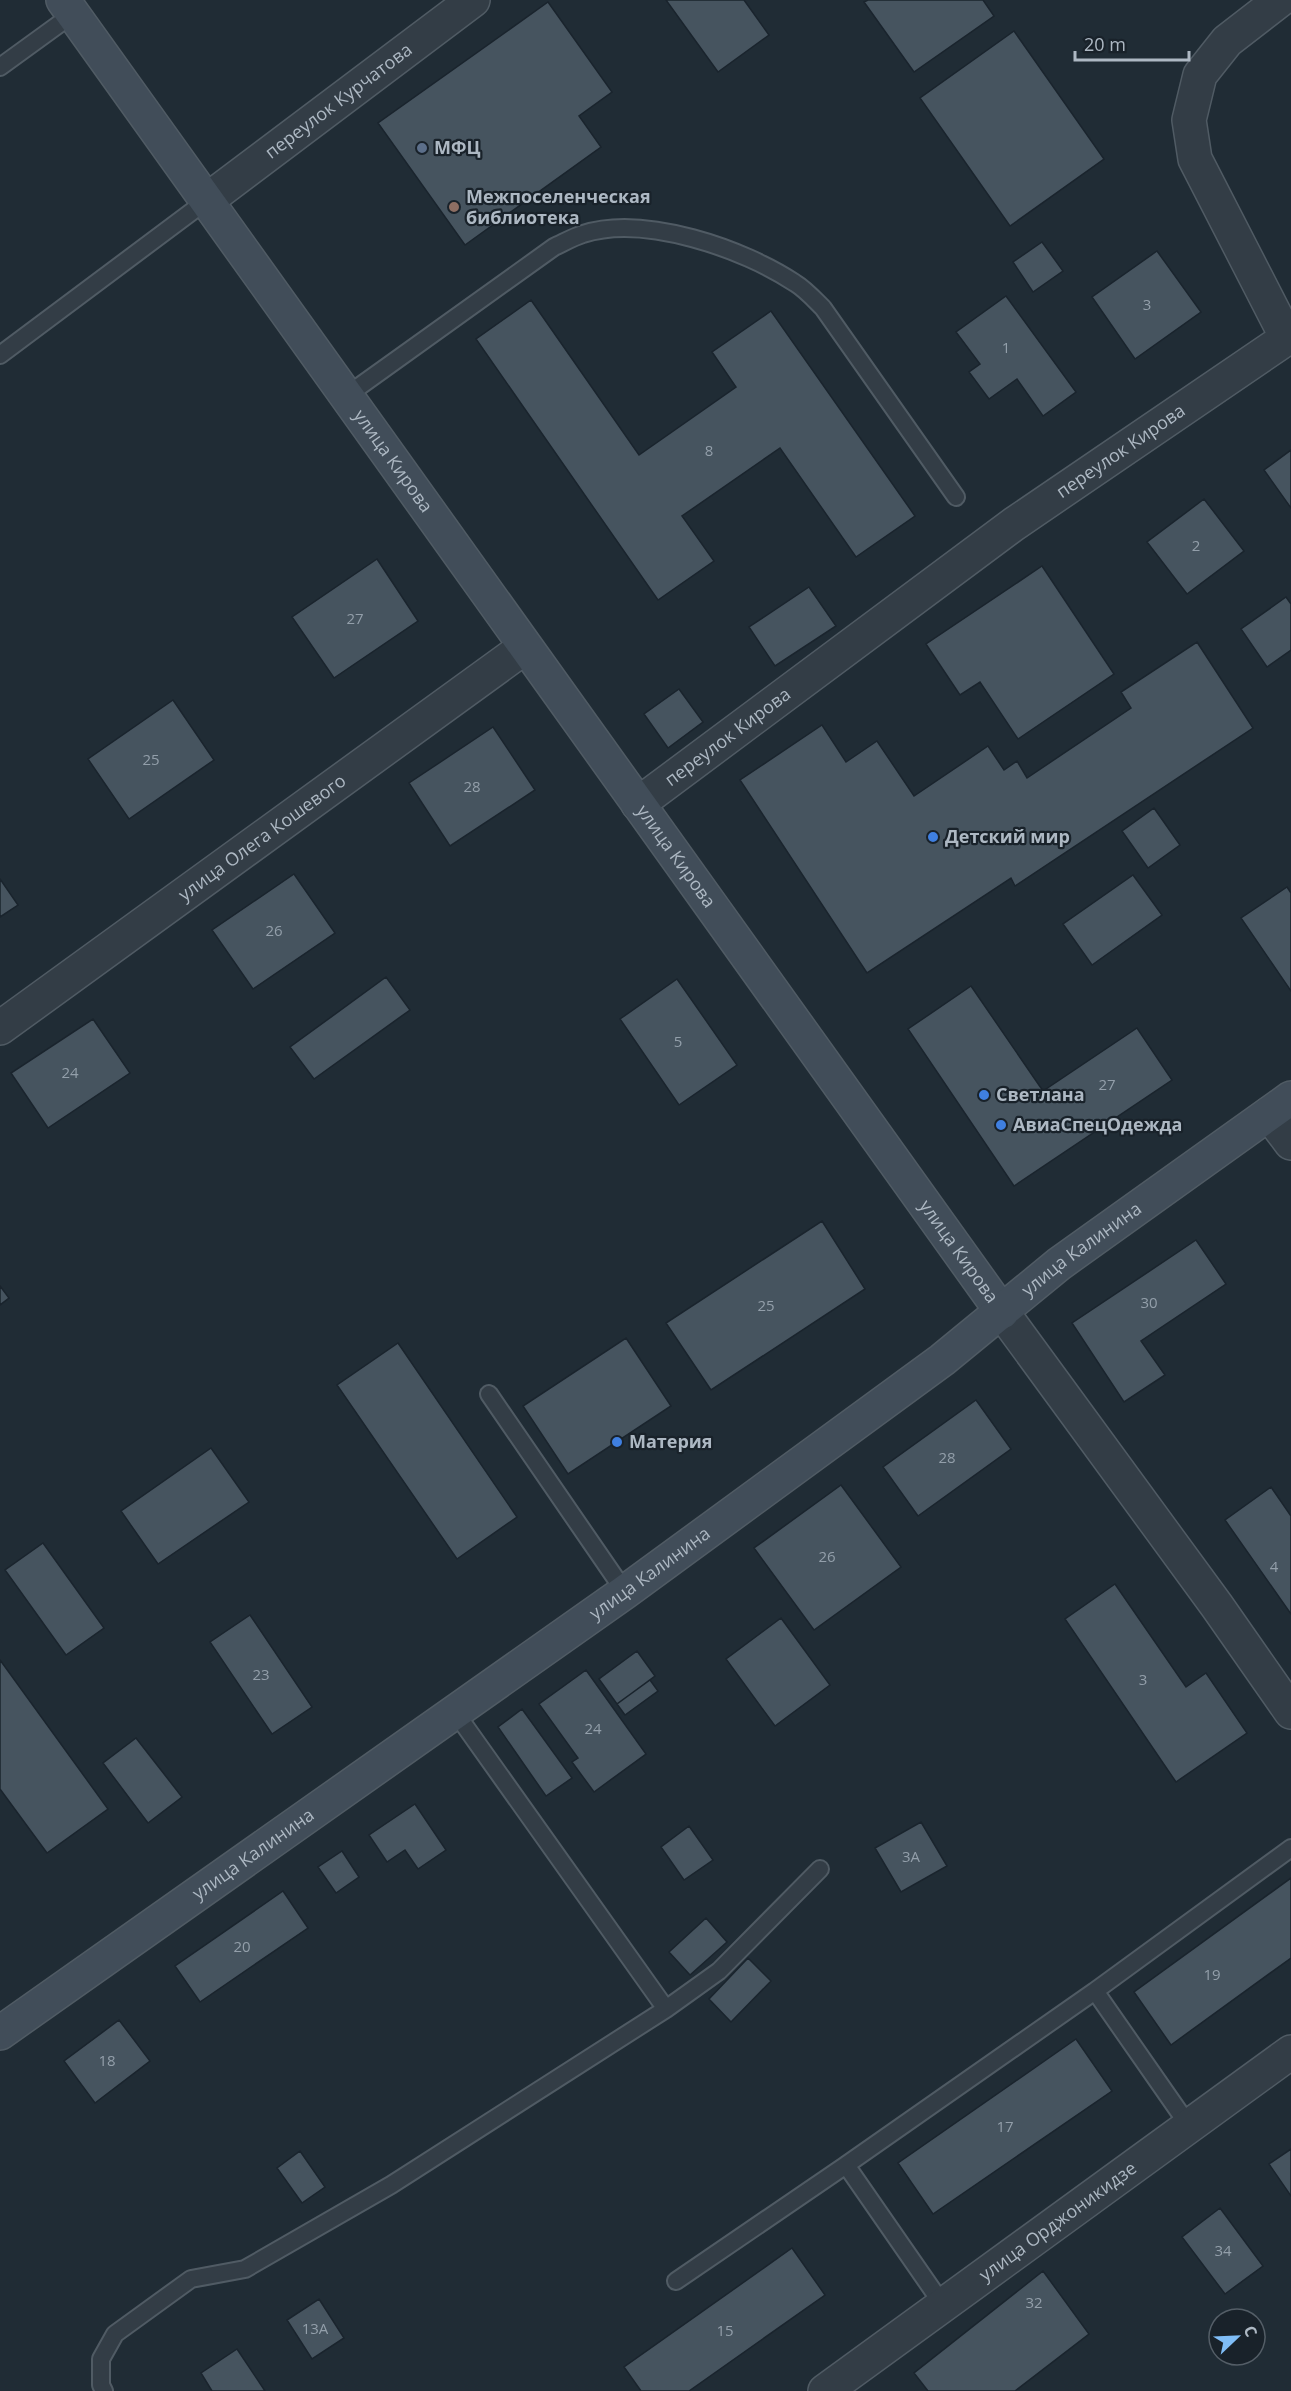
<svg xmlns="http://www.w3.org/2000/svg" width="1291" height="2391" font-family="'Open Sans',sans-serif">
  <rect width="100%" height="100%" fill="#202c35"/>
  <path fill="#46545f" stroke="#1a242d" stroke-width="1.5" d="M666,0H744L769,35L718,72Z
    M868,0H983L994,16L914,72L864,2Z
    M548,2L612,92L579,116L601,147L465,245L378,123Z
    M1014,31L1104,159L1010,226L920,98Z
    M1042,242L1063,271L1033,292L1013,262Z
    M1157,251L1201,312L1135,359L1092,297Z
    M1006,296L1076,392L1043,416L1017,379L989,399L969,372L980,364L956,332Z
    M531,300L639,455L736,387L712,352L771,311L915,516L856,557L780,448L682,516L714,561L658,600L476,339Z
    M1291,450V508L1264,470Z
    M1204,499L1244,551L1187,594L1147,542Z
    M377,559L418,621L334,678L292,617Z
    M1042,566L1114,674L1018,739L980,682L960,695L926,644Z
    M809,587L836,626L775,666L749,627Z
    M1286,597L1291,604V650L1267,667L1241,629Z
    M1197,642L1253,728L1015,886L1011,878L867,973L740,780L822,725L846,762L877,741L914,796L988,746L1004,770L1017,761L1027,778L1131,708L1121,692Z
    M679,689L703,722L668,748L644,714Z
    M173,700L214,760L129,819L88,759Z
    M493,727L535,790L450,846L409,783Z
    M1154,808L1180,845L1148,868L1122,831Z
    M294,874L335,933L253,989L212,930Z
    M1133,875L1162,915L1092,965L1063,924Z
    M0,879L18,905L0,917Z
    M1287,887L1291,893V991L1241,918Z
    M386,977L410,1010L314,1079L290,1047Z
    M677,979L737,1065L679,1105L620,1019Z
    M971,986L1043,1091L1137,1028L1172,1080L1014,1186L908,1029Z
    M93,1019L130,1073L48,1128L11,1073Z
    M822,1221L865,1289L711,1390L666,1323Z
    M1196,1240L1226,1284L1141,1341L1165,1375L1124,1402L1072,1323Z
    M0,1286L9,1298L0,1305Z
    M626,1338L671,1406L568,1474L523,1406Z
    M398,1343L517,1517L457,1559L337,1385Z
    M976,1400L1011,1449L918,1516L883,1467Z
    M211,1448L249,1502L158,1564L121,1511Z
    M841,1485L901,1567L814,1630L754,1548Z
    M1271,1487L1291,1516V1614L1225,1520Z
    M43,1543L104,1628L66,1655L5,1570Z
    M1115,1584L1186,1687L1206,1673L1247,1733L1176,1782L1065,1619Z
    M250,1615L312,1707L272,1734L210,1642Z
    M781,1618L830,1685L775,1726L726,1659Z
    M637,1651L655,1676L617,1704L599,1679Z
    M0,1660L108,1809L47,1853L0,1789Z
    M586,1670L646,1754L594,1792L572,1762L578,1758L539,1704Z
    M650,1680L658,1691L625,1715L617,1704Z
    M522,1709L572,1778L546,1796L498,1727Z
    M136,1738L182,1797L148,1823L103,1763Z
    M415,1804L446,1850L418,1869L405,1850L387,1862L369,1835Z
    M921,1822L947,1866L901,1892L875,1848Z
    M689,1826L713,1860L684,1880L661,1847Z
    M342,1851L359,1877L336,1893L318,1867Z
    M1291,1878V1958L1171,2045L1134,1992Z
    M283,1891L308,1928L200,2002L175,1966Z
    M706,1918L727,1942L690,1975L669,1952Z
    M748,1958L771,1981L731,2022L709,1999Z
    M119,2020L150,2061L95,2103L64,2061Z
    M1076,2039L1112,2091L933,2214L898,2163Z
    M1291,2149V2196L1269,2164Z
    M300,2151L325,2187L302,2203L277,2168Z
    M1220,2208L1263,2266L1225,2294L1182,2237Z
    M792,2248L825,2295L689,2391H641L624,2367Z
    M1043,2271L1089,2334L1015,2391H928L914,2373Z
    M319,2299L344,2338L312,2359L287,2320Z
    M237,2349L265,2391H212L201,2373Z"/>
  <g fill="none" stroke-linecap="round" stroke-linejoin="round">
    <g stroke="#505b64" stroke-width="20">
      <path id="lane" d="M0,67L73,14
        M0,355L206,201
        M346,396L554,247C563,243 573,237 583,234C644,214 744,249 795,283C805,289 814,299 823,308L956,497
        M489,1394L625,1592
        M455,1712L666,2009
        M1189,2126L1095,1991L1291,1848
        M676,2281L846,2165
        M943,2305L846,2165L1095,1991
        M104,2391L101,2385V2359L115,2334L191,2279L245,2269L391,2185L666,2009L719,1971L820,1869"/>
    </g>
    <g stroke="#505b64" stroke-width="36">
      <g id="street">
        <path id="s1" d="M206,201L473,0"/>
        <path id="s2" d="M638,804L1014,524L1287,338L1195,159L1189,120L1200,75L1227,41L1280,0"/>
        <path id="s3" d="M0,1028L525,647"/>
        <path d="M1269,1114L1291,1143"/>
        <path d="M1002,1312L1217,1606L1291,1712"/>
        <path id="s4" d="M825,2391L1291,2052"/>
      </g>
    </g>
    <g stroke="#505b64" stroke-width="36">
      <g id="secondary">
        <path id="s5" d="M63,0L1002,1312"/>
        <path id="s6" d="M0,2033L625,1592L942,1360L1059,1264L1291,1098"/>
      </g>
    </g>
    <use href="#lane" stroke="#333d46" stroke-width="16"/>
    <use href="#street" stroke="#333d46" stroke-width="33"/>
    <use href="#secondary" stroke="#414d59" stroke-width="33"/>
  </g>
  <circle fill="#5c6f8a" stroke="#19222a" stroke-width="2" cx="422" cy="148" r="6"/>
  <circle fill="#8d6e63" stroke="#19222a" stroke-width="2" cx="454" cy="207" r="6"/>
  <g fill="#3f7fe0" stroke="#19222a" stroke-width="2">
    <circle cx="933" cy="837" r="6"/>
    <circle cx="984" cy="1095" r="6"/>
    <circle cx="1001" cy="1125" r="6"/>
    <circle cx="617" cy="1442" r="6"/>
  </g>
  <g text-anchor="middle" stroke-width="4.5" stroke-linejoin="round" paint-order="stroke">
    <g font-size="15" fill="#939faa">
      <text x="1147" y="310">3</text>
      <text x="1006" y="353">1</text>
      <text x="709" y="456">8</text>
      <text x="1196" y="551">2</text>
      <text x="355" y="624">27</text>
      <text x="151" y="765">25</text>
      <text x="472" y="792">28</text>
      <text x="274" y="936">26</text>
      <text x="678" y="1047">5</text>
      <text x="70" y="1078">24</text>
      <text x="1107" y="1090">27</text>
      <text x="1149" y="1308">30</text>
      <text x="766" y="1311">25</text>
      <text x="947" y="1463">28</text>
      <text x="827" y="1562">26</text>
      <text x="1274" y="1572">4</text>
      <text x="261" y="1680">23</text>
      <text x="1143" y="1685">3</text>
      <text x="593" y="1734">24</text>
      <text x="911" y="1862">3А</text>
      <text x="242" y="1952">20</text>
      <text x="1212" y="1980">19</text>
      <text x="107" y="2066">18</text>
      <text x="1005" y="2132">17</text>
      <text x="1223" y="2256">34</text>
      <text x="1034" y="2308">32</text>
      <text x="315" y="2334">13А</text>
      <text x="725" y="2336">15</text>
    </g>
    <g font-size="18" fill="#adb8c3" stroke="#19222a">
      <text dy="6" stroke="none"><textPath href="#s1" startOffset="166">переулок Курчатова</textPath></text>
      <text dy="6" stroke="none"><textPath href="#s2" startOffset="598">переулок Кирова</textPath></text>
      <text dy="6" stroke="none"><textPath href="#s5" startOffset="567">улица Кирова</textPath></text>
      <text dy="6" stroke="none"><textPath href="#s2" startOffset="112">переулок Кирова</textPath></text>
      <text dy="6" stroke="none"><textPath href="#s3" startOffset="324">улица Олега Кошевого</textPath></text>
      <text dy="6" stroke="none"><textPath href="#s5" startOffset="1053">улица Кирова</textPath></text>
      <text dy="6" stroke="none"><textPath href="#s6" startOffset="1336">улица Калинина</textPath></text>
      <text dy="6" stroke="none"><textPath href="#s5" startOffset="1539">улица Кирова</textPath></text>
      <text dy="6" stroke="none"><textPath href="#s6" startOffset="796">улица Калинина</textPath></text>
      <text dy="6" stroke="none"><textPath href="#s6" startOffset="310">улица Калинина</textPath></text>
      <text dy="6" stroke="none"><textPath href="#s4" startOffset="288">улица Орджоникидзе</textPath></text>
    </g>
    <g font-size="18" font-weight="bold" fill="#adb8c3" stroke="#19222a" text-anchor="start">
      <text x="434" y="154">МФЦ</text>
      <text x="466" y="203">Межпоселенческая<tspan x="466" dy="21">библиотека</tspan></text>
      <text x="945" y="843">Детский мир</text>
      <text x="996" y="1101">Светлана</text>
      <text x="1013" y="1131">АвиаСпецОдежда</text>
      <text x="629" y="1448">Материя</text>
    </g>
  </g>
  <g transform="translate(1237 2337) rotate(67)"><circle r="28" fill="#19222a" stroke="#545e67" stroke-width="1.5"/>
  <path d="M0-4.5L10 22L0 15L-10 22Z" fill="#7fbdf6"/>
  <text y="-9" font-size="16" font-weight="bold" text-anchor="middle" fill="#adb8c3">С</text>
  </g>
  <path d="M1075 51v9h114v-9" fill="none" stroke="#adb8c3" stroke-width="3"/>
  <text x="1084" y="51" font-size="18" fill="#adb8c3" stroke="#19222a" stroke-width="4.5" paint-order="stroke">20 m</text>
</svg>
